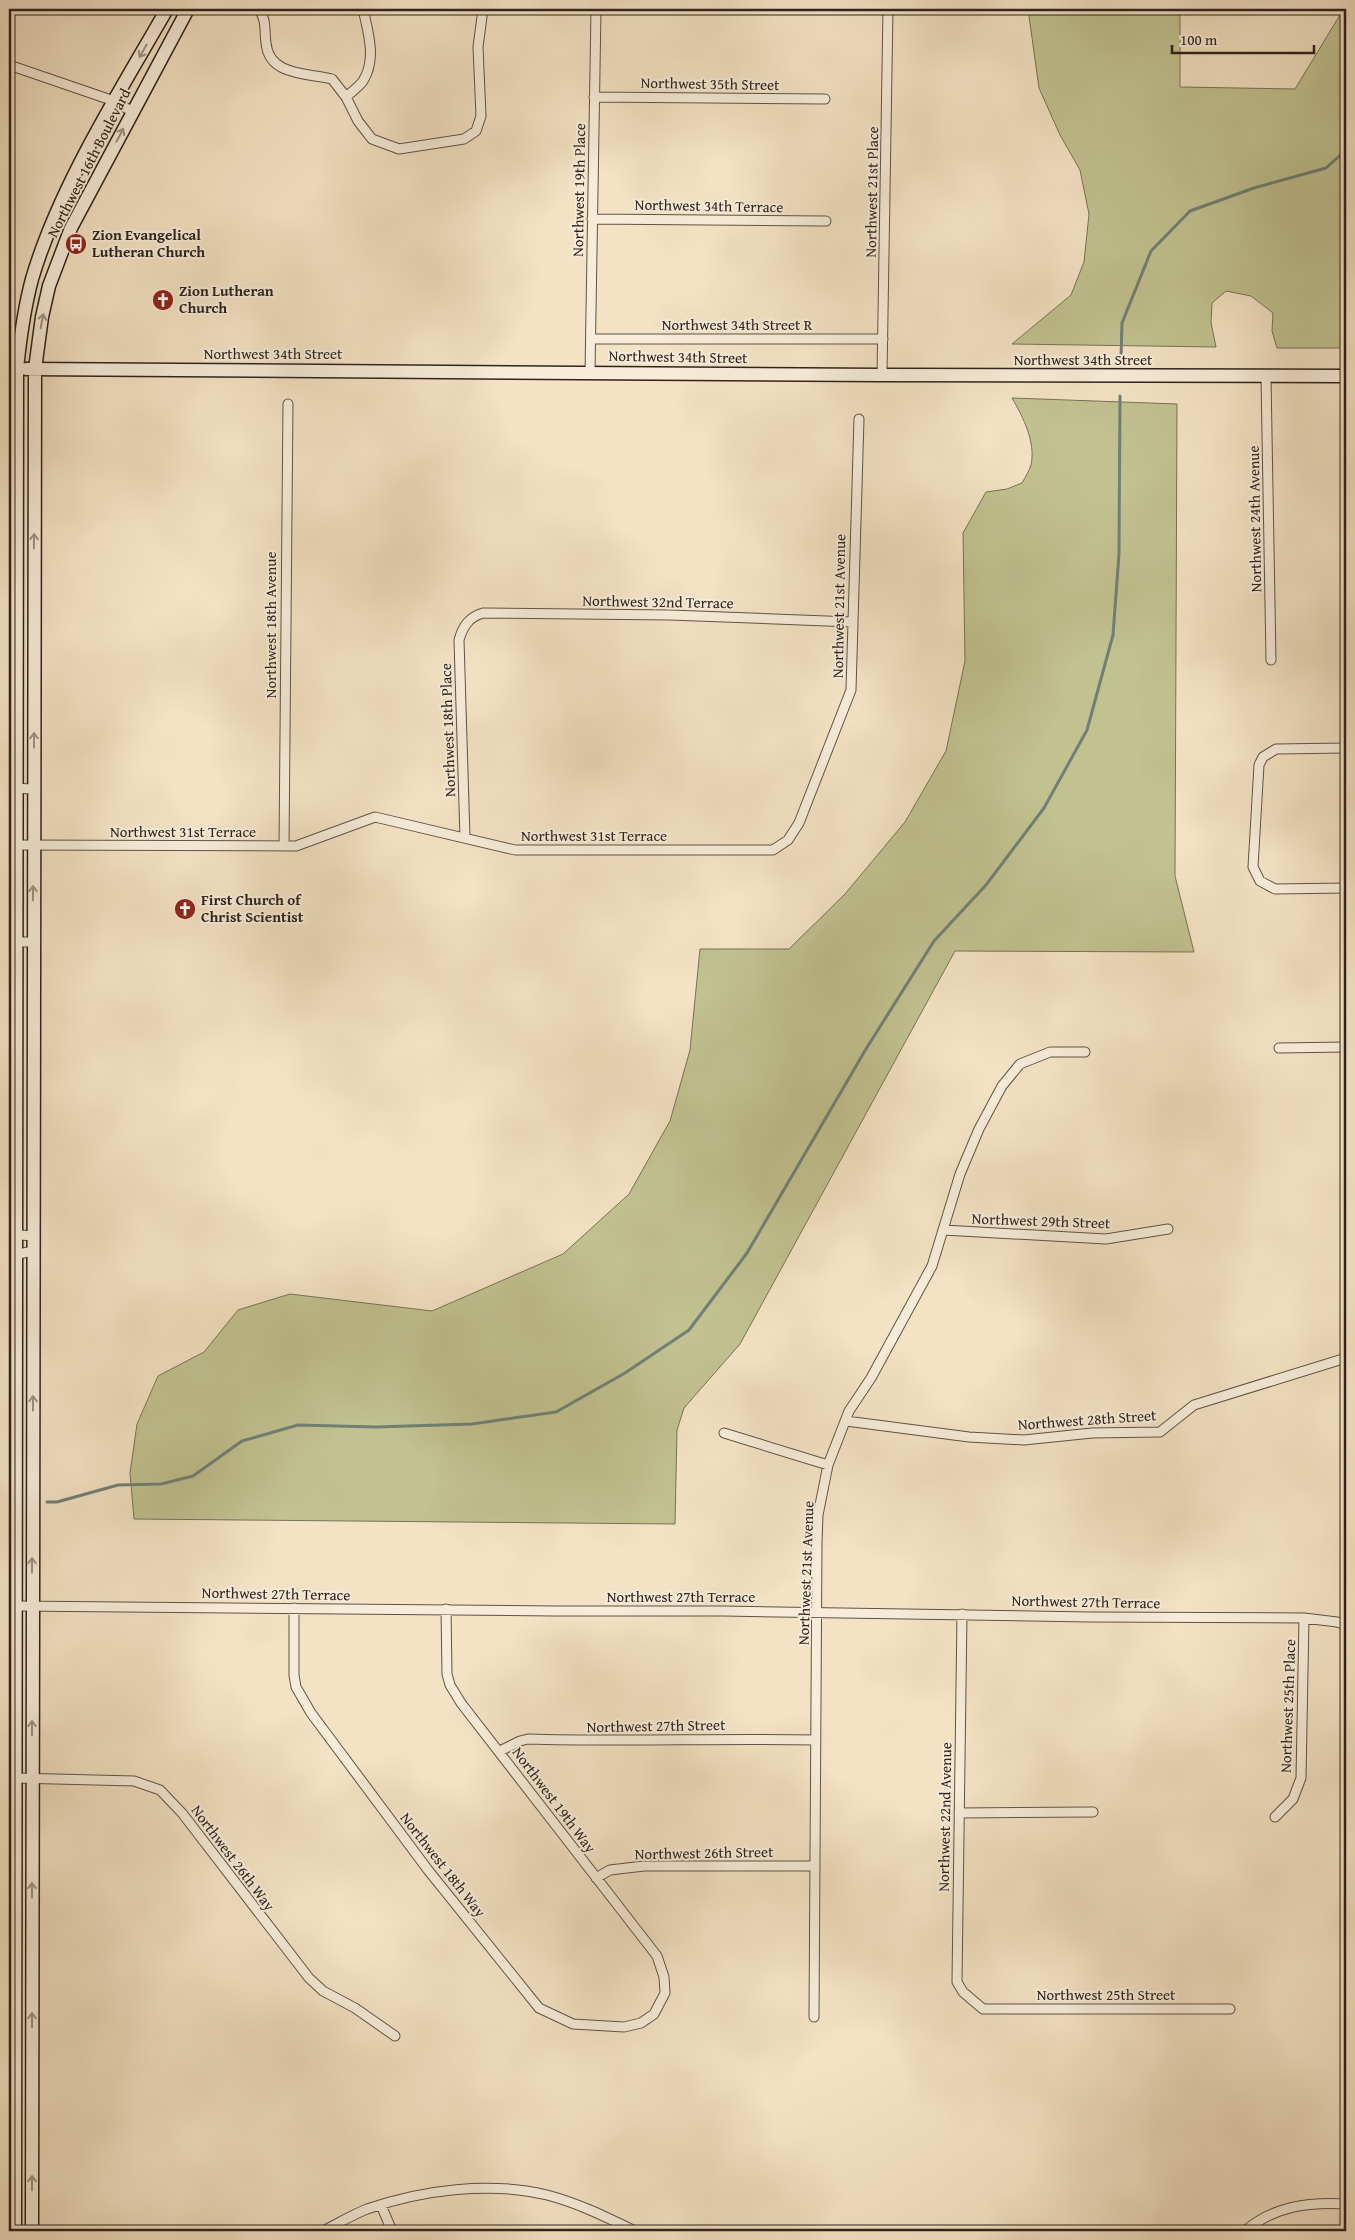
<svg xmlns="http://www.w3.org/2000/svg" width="1355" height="2240" font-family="'Gentium Book Plus',serif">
  <rect width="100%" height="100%" fill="#f3e2c4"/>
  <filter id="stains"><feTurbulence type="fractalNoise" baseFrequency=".004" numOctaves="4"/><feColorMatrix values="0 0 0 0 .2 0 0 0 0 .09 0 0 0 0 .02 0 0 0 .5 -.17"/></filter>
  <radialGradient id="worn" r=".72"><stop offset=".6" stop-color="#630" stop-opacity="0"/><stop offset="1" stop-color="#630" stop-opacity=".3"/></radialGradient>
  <path fill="#c1c290" stroke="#787256" d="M1028,9H1180V87L1295,89L1340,15L1346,9V348H1277L1272,331L1273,313L1251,296L1226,291L1212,303L1211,323L1216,347L1012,344L1071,295L1084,262L1089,214L1080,170L1060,135L1039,88Z
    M1012,398L1177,404L1175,876L1194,952L955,951L740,1344L684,1408L677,1430L675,1524L134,1519L130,1473L137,1424L158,1376L204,1352L238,1310L290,1294L432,1311L563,1254L629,1194L670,1121L690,1050L700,949H789L845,894L905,822L946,751L965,661L963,533L986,492L1007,489L1022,483C1025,478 1029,471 1031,465C1036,442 1023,417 1012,398Z"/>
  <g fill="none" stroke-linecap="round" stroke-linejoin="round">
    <path stroke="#708077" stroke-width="3" d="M1121,357L1122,323L1151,251L1190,211L1254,188L1326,168L1346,150
      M47,1502H57L118,1485L161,1484L193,1476L242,1441L298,1425L376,1427L472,1424L556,1412L625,1373L689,1330L747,1253L866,1049L934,941L986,885L1044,808L1087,730L1113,635L1119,554L1120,396"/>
    <g stroke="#605346" stroke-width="11">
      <path id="street" d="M259,9C267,22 264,28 266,43C269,76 307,73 332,79L346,97L358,121L372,139L399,149L464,139L476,131L481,116L478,47L483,9
        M9,65L114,101L133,112
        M346,97C351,92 359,87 363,81C377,59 368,32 363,9
        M594,97L825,99
        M592,219L826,221
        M591,339H883
        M590,372L596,9
        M882,375L888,9
        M1266,377L1271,660
        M1346,748L1276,749L1263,757L1259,765L1253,867L1260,881L1275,889L1346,888
        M9,788L33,789
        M465,838L459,640C463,626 469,617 483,613L670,615L852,622
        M16,845L296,846L375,817L515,850H773L788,840L799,823L851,690L859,419
        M284,846L288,404
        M9,942H33
        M1279,1048L1346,1047
        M943,1230L1106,1239L1168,1229
        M9,1234L33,1236
        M9,1256L33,1251
        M846,1421L969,1437L1024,1440L1092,1433L1160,1432L1194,1405L1346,1358
        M724,1433L828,1465
        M15,1606L555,1611H723L1089,1617L1304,1618L1337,1622L1346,1625
        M294,1608V1675L296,1687L311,1713L428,1870L539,2008L573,2024L624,2027L641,2023L654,2014L665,1993L664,1977L657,1956L461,1703L450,1685L447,1674L446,1609
        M962,1614L957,1982L963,1992L983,2009H1230
        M500,1751L520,1741L528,1739C624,1742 720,1738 816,1740
        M15,1778L134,1781L160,1790L182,1813L309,1978L323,1991L355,2008L395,2036
        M959,1813L1093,1812
        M1275,1817L1293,1799L1301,1778L1304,1618
        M596,1878L610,1870L644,1866H815
        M814,2017L817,1542L818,1515L828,1465L849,1411L871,1378L932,1266L960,1174L979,1129L1002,1086L1020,1064L1050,1052H1085
        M381,2205L392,2231
        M323,2231C337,2224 352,2215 367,2209C422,2190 490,2181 547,2195C578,2203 606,2217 635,2231
        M1245,2231C1274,2206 1308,2202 1346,2204"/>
    </g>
    <g stroke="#2f231c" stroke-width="15">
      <path id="secondary" d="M26,369L882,375L1346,376
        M15,2231L17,369C20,339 24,309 32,279C59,187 119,93 167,9
        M32,2231L35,369L42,317L49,286L71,228L188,9"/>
    </g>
    <use href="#street" stroke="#f7ecd9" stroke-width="9"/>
    <use href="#secondary" stroke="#f7ecd9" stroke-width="12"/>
  </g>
  <defs><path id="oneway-shaft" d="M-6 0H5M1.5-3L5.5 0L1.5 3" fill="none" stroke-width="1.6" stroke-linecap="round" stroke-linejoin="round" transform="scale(1.25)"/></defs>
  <g stroke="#9d9284">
    <use href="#oneway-shaft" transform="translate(143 51) rotate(120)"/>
    <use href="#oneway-shaft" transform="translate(120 135) rotate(-62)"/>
    <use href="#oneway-shaft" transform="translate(42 321) rotate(-79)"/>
    <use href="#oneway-shaft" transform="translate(34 541) rotate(-89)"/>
    <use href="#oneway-shaft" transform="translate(34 740) rotate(-90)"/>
    <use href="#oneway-shaft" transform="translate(33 893) rotate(-90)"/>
    <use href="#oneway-shaft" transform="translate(33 1403) rotate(-90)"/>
    <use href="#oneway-shaft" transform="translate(32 1565) rotate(-90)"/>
    <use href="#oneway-shaft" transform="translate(32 1728) rotate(-90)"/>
    <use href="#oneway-shaft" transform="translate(32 1890) rotate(-90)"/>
    <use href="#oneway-shaft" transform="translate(32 2020) rotate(-90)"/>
    <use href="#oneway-shaft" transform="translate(32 2183) rotate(-90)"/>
  </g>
  <defs>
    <g id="bus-disc" transform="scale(1.125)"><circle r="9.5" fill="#8f2418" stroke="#f7ecd9"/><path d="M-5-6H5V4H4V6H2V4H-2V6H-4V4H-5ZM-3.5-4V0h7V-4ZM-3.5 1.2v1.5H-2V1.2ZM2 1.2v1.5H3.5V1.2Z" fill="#fff"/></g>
    <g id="church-disc" transform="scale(1.125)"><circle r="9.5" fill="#8f2418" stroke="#f7ecd9"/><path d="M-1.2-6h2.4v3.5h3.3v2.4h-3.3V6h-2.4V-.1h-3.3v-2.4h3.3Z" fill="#fff"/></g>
  </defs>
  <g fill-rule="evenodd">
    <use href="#bus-disc" x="76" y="244"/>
    <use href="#church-disc" x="163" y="300"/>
    <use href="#church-disc" x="185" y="909"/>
  </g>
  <g text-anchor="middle" stroke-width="4" stroke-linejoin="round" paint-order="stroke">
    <g font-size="15" fill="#2f231c" stroke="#f7ecd9">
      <text transform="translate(710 84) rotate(1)" y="5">Northwest 35th Street</text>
      <text transform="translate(89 163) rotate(-63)" y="5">Northwest 16th Boulevard</text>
      <text transform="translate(579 190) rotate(-89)" y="5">Northwest 19th Place</text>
      <text transform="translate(872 192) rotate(-89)" y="5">Northwest 21st Place</text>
      <text transform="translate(709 206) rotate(1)" y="5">Northwest 34th Terrace</text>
      <text x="737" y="330">Northwest 34th Street R</text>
      <text x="273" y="359">Northwest 34th Street</text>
      <text transform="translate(678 357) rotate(1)" y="5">Northwest 34th Street</text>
      <text x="1083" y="365">Northwest 34th Street</text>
      <text transform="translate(1255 519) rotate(-91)" y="5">Northwest 24th Avenue</text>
      <text transform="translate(658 602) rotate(1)" y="5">Northwest 32nd Terrace</text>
      <text transform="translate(839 606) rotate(-89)" y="5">Northwest 21st Avenue</text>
      <text transform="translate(271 625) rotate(-90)" y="5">Northwest 18th Avenue</text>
      <text transform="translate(448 730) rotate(-92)" y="5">Northwest 18th Place</text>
      <text x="183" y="837">Northwest 31st Terrace</text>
      <text x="594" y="841">Northwest 31st Terrace</text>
      <text transform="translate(1041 1221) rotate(2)" y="5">Northwest 29th Street</text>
      <text transform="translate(1087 1420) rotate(-4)" y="5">Northwest 28th Street</text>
      <text transform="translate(806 1573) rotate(-88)" y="5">Northwest 21st Avenue</text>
      <text transform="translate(276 1594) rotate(1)" y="5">Northwest 27th Terrace</text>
      <text x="681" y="1602">Northwest 27th Terrace</text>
      <text transform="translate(1086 1602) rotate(1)" y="5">Northwest 27th Terrace</text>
      <text transform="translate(1288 1706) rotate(-88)" y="5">Northwest 25th Place</text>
      <text transform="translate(656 1726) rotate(-1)" y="5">Northwest 27th Street</text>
      <text transform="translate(554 1800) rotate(53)" y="5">Northwest 19th Way</text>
      <text transform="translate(945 1817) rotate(-89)" y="5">Northwest 22nd Avenue</text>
      <text transform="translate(704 1853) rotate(-1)" y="5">Northwest 26th Street</text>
      <text transform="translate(233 1858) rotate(53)" y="5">Northwest 26th Way</text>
      <text transform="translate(443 1865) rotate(52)" y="5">Northwest 18th Way</text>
      <text x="1106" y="2000">Northwest 25th Street</text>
    </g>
    <g font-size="15" font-weight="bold" fill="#2f231c" stroke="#f7ecd9" text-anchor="start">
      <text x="92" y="240">Zion Evangelical<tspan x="92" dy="17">Lutheran Church</tspan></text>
      <text x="179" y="296">Zion Lutheran<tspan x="179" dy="17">Church</tspan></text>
      <text x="201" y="905">First Church of<tspan x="201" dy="17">Christ Scientist</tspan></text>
    </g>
  </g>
  <rect width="1355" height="2240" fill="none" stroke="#f3e2c4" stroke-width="30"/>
  <rect x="10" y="10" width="1335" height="2220" fill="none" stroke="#2f231c" stroke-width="2.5"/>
  <rect x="15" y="15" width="1325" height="2210" fill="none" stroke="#2f231c"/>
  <path d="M1172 45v8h142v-8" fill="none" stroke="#2f231c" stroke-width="2.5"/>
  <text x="1180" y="45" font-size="15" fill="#2f231c" stroke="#f7ecd9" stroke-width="4" paint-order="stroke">100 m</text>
  <rect width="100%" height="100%" filter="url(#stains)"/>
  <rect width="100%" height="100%" fill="url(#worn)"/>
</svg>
